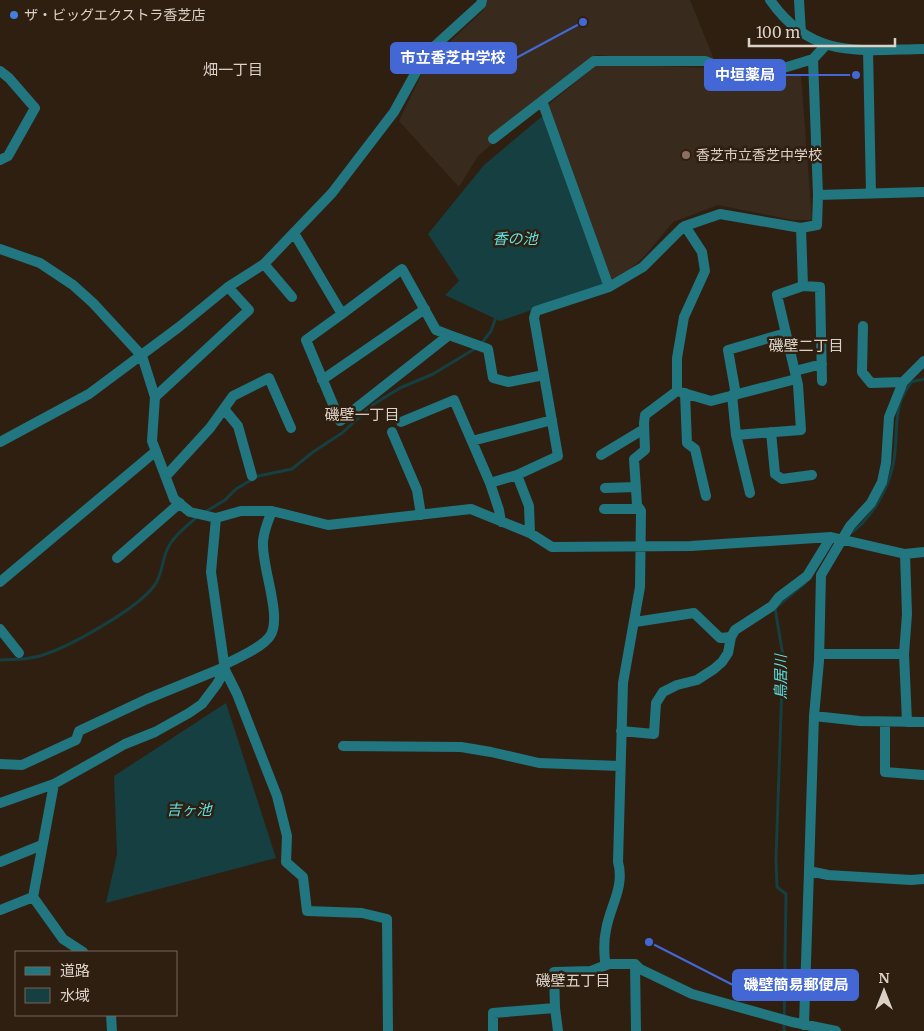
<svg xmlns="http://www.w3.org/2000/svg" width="924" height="1031" font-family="Merriweather,'Noto Sans JP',serif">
  <rect width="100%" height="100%" fill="#2f1f11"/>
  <path fill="#382b1d" d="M486,0H690L715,62L596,55L478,156L459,187L399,121L427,63L484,10Z
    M598,64L708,68L730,75L801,76L812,220H793L718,205L673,222L643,258L629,270L611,280L548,105Z"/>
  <path fill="#153f40" d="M546,113L604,285L500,321L445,295L459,281L428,234L484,165Z
    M226,703L276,858L106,903L117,854L114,776Z"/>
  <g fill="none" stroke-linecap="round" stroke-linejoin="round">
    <path stroke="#153f40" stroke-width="3" d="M481,344L491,331L496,317
      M205,512L225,500L236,489L258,476L292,469L313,452L342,433L374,404L400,388L433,374L476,348
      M848,535C870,521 888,490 893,465C898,444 894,423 900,403C902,396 907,389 911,382L924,379
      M0,660C10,659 21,660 30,658C60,654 137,609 154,586C162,576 162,561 167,550C172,537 187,526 197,517
      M784,1031L786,894L777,887L776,859L783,656L775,608L805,583"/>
    <path stroke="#21767f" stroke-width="10" d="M799,0L801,33
      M868,50L871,193
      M813,59L818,195L924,192
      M0,71L9,78L35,108L8,156L0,160
      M542,101L609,287
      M493,139L594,61H705L727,70H777L813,59L825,46
      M685,226L702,252L705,271L684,317L677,358V391L645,415L644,423L645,450L634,459L637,505L641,511L640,587L623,683L618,862C625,887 610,906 606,930C604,939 604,951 605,961L609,964H635L640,969L692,994L792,1022L836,1031
      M801,228L817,225L818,195
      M294,233L342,314L306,340L340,421L449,335L436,330L402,269L342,314
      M0,249L40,263L73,285L93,303L142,356L155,397L152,441L174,499L190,512L216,518L241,511H272L328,525L471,509L530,533L552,547L691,546L831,537L905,554L924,552
      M264,264L292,297
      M863,326L862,372L871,383L903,382
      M449,335L488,349L493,378L508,382L544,375
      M795,371L822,364
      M322,380L425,309
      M677,391L711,401L796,379
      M685,393L687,443L695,449L706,496
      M732,395L736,435L750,493
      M736,395L728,350L786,333
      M155,397L249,310L228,287
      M224,409L238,426L252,476
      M401,422L454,400L490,483
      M392,432L417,490L421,515
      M771,432L775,474L782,479L812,475
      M736,435L801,430L798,385L777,295L803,286
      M472,441L552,420
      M0,442L89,394L179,327L228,287L264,264L332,193L394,112L426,54L481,4L482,0
      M601,455L644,429
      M517,475L529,506L530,533
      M166,476L210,428L233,396L269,378L291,428
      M605,488L636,487
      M604,509H640
      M501,522L499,510L490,483L517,475L558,456L534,318L536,311L609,287L643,267L682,228L685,226L720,214L801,228L803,286L820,287L822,381
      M905,554L907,614L904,654L907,722
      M117,558L180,503
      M0,582L156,451
      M635,622L694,613L720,638L731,637
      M0,629L19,653
      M819,654H904
      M224,665C237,658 262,648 270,636C283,617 261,566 263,541C264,530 268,521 272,511
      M225,670L237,694L277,796L287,836L286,862L303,877L307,911L362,913L387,919L388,1031
      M814,716L860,721L924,722
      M885,722V772L923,775
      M621,731L654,734L656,703L663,692L677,685L697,680L714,669L722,662L728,653L731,637L735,630L772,606L779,597L807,576L831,537
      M343,746L461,747L491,752L539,763L620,766
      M0,764L22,765L76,740L79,731L147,699L225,667
      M54,784L33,897L63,939L83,952
      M0,803L54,784L125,744L155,732L189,713L202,704L217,684L225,670L211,572L216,518
      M0,862L42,845
      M809,871L828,875L911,880L924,879
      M0,910L33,897
      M635,964L636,1031
      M555,1008L558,1031
      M111,1015L112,1031
      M804,1025L814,716L819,661L821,575L850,526L871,503L882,482L886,463L889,417L903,382L924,361
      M493,1031V1013L555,1008L554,972L591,971L609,964"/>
    <path stroke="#21767f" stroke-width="10" d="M770,0C812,60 859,50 924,49"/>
  </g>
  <circle fill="#3f7fe0" stroke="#2f1f11" stroke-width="2" cx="14" cy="15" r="5"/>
  <circle fill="#8d6e63" stroke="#2f1f11" stroke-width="2" cx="686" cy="155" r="5"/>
  <g text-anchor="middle" stroke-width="5" stroke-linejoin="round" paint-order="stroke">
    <g font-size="14" fill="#dbd1c7" stroke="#2f1f11" text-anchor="start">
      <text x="24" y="20">ザ・ビッグエクストラ香芝店</text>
      <text x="696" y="160">香芝市立香芝中学校</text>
    </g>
    <g font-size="15" fill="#dbd1c7" stroke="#2f1f11">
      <text x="233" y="75">畑一丁目</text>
      <text x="806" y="351">磯壁二丁目</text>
      <text x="362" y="420">磯壁一丁目</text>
      <text x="573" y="986">磯壁五丁目</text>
    </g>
    <g font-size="15" font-style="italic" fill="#5ae1e3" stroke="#2f1f11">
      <text x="515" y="244">香の池</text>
      <text transform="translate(781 677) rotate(-90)" y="5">鳥居川</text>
      <text x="189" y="815">吉ヶ池</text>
    </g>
  </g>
  <path fill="none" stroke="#4368d5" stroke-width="2" d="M583 22L516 58M856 75L785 75M649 942L733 985"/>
  <g fill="#4368d5" stroke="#2f1f11" stroke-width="2">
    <circle cx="583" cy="22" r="5"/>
    <circle cx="856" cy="75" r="5"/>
    <circle cx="649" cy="942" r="5"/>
  </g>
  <g fill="#4368d5" stroke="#4368d5" stroke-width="2">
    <rect x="391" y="43" width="125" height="30" rx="5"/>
    <rect x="705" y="60" width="80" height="30" rx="5"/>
    <rect x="733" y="970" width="125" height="30" rx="5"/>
  </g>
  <g font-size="15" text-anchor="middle" font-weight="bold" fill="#fff">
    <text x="453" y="63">市立香芝中学校</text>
    <text x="745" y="80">中垣薬局</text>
    <text x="796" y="990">磯壁簡易郵便局</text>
  </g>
  <rect x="15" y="951" width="162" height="65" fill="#2f1f11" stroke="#74665a"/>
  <rect x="25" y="967" width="25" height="8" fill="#21767f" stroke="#74665a"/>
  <text x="60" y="976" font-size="15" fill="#dbd1c7">道路</text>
  <rect x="25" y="988" width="25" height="15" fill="#153f40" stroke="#74665a"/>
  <text x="60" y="1001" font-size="15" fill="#dbd1c7">水域</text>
  <g transform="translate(884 991)" stroke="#2f1f11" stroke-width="4" paint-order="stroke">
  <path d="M0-4L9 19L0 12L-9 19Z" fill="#dbd1c7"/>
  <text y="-8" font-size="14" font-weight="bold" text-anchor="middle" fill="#dbd1c7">N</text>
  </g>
  <path d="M749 38v8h146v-8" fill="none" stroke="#dbd1c7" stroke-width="2.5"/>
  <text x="756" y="38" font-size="15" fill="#dbd1c7" stroke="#2f1f11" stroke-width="4" paint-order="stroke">100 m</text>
</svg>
